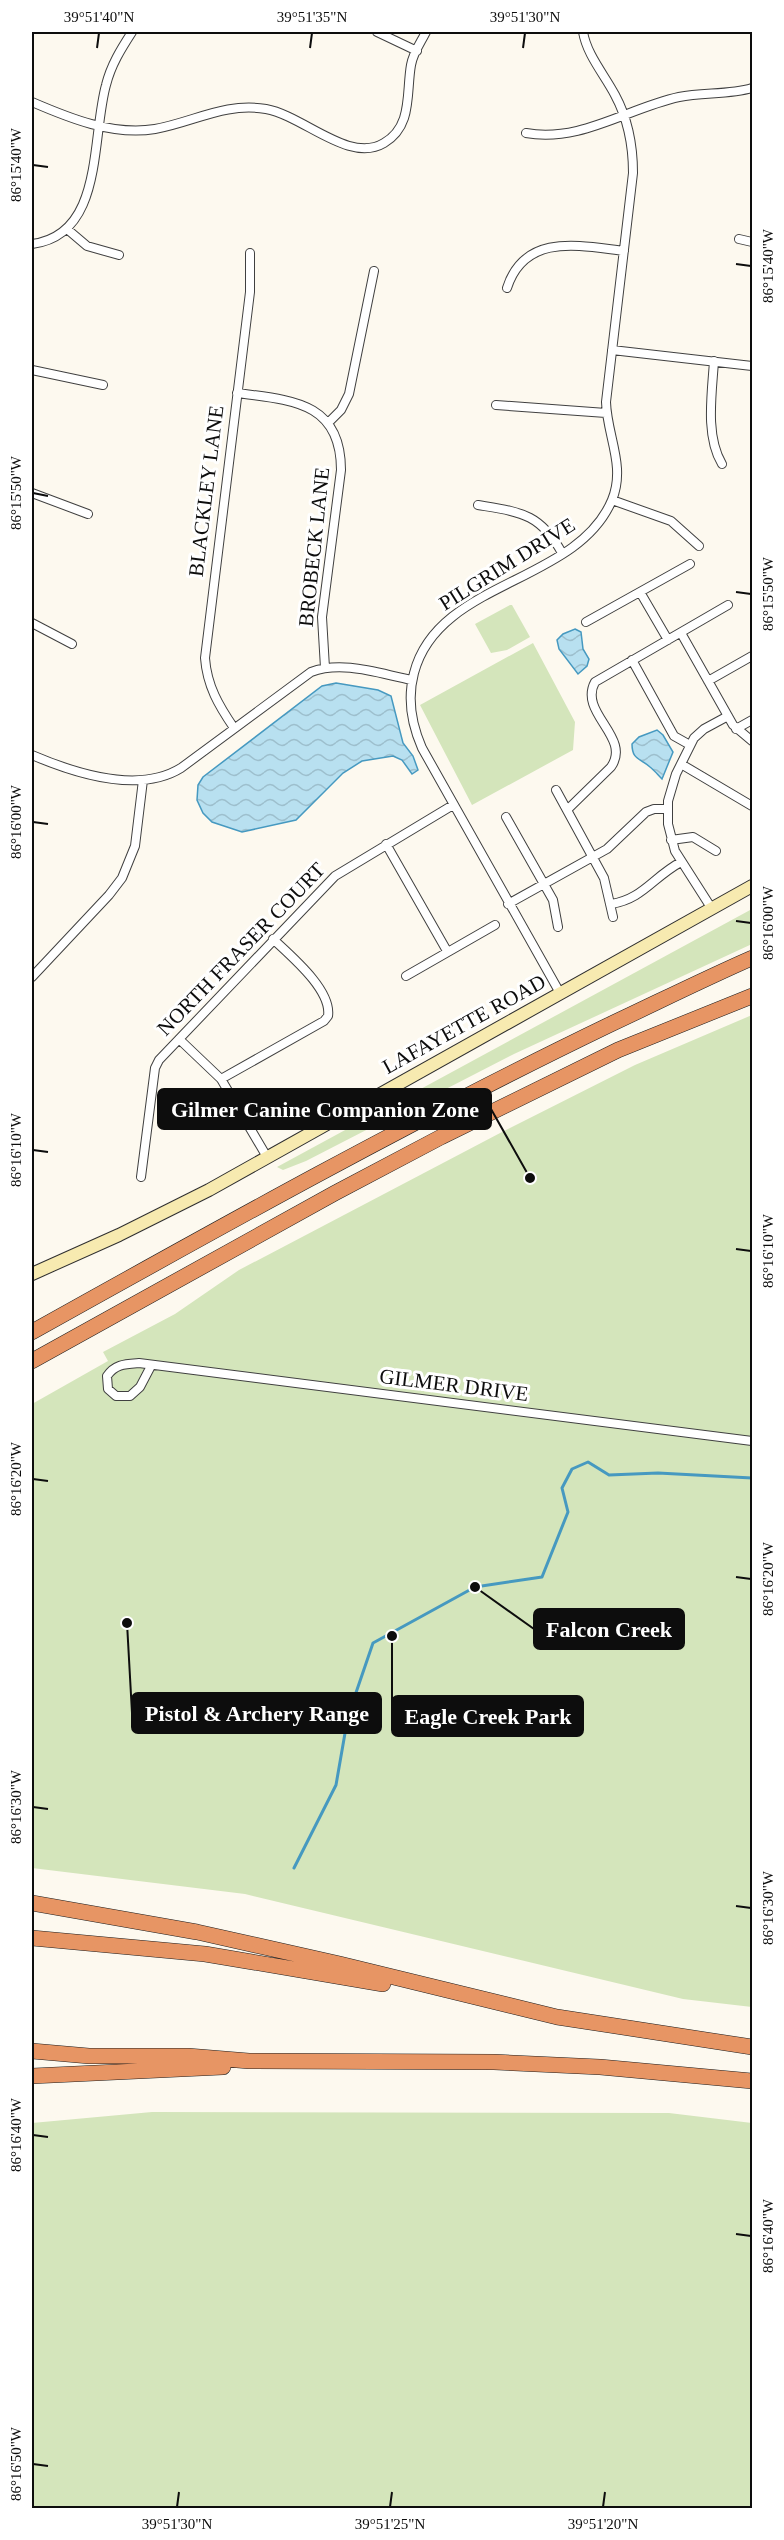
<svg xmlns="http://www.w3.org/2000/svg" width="784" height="2540" font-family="'Times New Roman',serif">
  <defs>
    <pattern id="water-waves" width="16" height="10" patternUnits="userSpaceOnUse" patternTransform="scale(1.5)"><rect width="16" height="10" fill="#b8e0f0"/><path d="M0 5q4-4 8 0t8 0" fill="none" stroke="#9dbfcd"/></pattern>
  </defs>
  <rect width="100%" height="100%" fill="#fdf9ef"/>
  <path fill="#d4e5bb" d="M510,605H512L530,637L507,650L491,653L475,624Z
    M533,643L575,722L573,750L472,805L420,705Z
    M752,909V944L514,1054L306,1161L283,1170L277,1167Z
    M752,1015V2007L683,1999L245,1894L32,1868V1404L108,1361L103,1352L175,1314L239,1270L502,1132L635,1065Z
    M152,2112L669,2113L752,2123V2508H32V2123Z"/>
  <path fill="url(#water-waves)" stroke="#4699c0" stroke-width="1.5" d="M575,629L581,632L583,649L589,659L587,666L578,674L559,649L557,640L563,634Z
    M336,683L378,690L391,696L403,743L413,756L418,770L412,774L402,760L393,756L362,761L343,773L296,820L242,832L212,822L203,813L197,800L198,785L203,777L322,686Z
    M657,730L663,735L673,752L662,779C658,775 654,770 650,767C640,758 632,760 632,744L639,737Z"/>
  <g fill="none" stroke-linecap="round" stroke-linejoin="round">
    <path stroke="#4699c0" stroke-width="3" d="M294,1868L336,1785L348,1716L373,1643L475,1587L542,1577L568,1512L562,1488L572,1469L588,1462L609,1475L658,1473L752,1478"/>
    <g stroke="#404040" stroke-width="10">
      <path id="street" d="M377,32L417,51
        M32,102C69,118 113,136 155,129C194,122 225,102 266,109C304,116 349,164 384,143C413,126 406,93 411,65C413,53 421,42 426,32
        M526,133C580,143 628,108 679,97C703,92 729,95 752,88
        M67,229L87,246L119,255
        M739,239L752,242
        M32,244C104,235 91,139 106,85C111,65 121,49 132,32
        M507,288C525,232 581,246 624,251
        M612,350L752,366
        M714,361C712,393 705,436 722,464
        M32,370L103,385
        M237,393C290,400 341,401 341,470L322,617L325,668
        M496,405L606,413
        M328,423L341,410L349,394L374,271
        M32,493L88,514
        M612,500L671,521L699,546
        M478,505C520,512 540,513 562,553
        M640,592L668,640
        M586,622L690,564
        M32,623L72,644
        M681,633L733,725L752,741
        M632,660L674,736L690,745
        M708,681L752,656
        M234,728C219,706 207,686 205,658L250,292V253
        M736,729L752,720
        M32,755C74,773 139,794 181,768L311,672C343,660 380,674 412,680
        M681,764L752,806
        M556,790L604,878L613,917
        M567,810L611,767C632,737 578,713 595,682L728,605
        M506,817L553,900L558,927
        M671,840L693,837L716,851
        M386,844L447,951
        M508,904L607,849L646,812L654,809H668
        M611,904C643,899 653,877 681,862
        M712,909L675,851L668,824V801L676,774L694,738L704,729L728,716
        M406,976L495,925
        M32,977L109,895L122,878L135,846L143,780
        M560,993L422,748C411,723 407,699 414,673C438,580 577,584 612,500C626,466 607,436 606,402L633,173C633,145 628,119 615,95C604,74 587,55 583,32
        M179,1039L221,1079L267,1157
        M221,1079L324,1021L328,1016C332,990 291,956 273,939
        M141,1177L155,1068L159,1060L335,876L453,805
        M151,1366L140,1387L130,1396H116L108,1389L107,1376C115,1364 125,1364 139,1363L752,1441"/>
    </g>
    <g stroke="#2f2f2f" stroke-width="14">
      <path id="secondary" d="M32,1274L119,1235L209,1190L752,886"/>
    </g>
    <g stroke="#1e1e1e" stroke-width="16">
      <path id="highway" d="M32,1332C222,1226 412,1120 609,1025C656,1003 704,979 752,958
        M32,1361L335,1193L441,1137L618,1050L752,996
        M32,1903L197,1932L340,1964L557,2017L752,2047
        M32,1938L205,1954L383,1984
        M32,2051L89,2056H188L249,2061L494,2062L600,2067L752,2081
        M32,2076L223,2067"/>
    </g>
    <use href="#street" stroke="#fff" stroke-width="8"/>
    <use href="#secondary" stroke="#f7eab0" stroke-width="12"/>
    <use href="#highway" stroke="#e79564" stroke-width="15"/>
  </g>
  <path fill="none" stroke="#0d0d0d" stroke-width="2" d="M97,48L99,33M310,48L312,33M523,48L525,33M33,165L48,167M736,264L751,266M33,493L48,496M736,592L751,594M33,822L48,824M736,921L751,923M33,1150L48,1152M736,1249L751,1251M33,1479L48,1481M736,1577L751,1579M33,1807L48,1809M736,1906L751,1908M33,2135L48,2137M736,2234L751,2236M33,2464L48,2466M177,2507L179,2492M390,2507L392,2492M603,2507L605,2492"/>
  <g text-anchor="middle" stroke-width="6" stroke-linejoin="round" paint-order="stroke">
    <g font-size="21" fill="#0d0d0d" stroke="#fff">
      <text transform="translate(206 491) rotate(-83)" y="7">BLACKLEY LANE</text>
      <text transform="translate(314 547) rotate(-84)" y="7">BROBECK LANE</text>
      <text transform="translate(507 564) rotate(-32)" y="7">PILGRIM DRIVE</text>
      <text transform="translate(241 949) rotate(-46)" y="7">NORTH FRASER COURT</text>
      <text transform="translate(464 1024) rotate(-29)" y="7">LAFAYETTE ROAD</text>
      <text transform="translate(454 1385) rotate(7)" y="7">GILMER DRIVE</text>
    </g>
  </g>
  <path fill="none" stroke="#0d0d0d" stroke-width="2" d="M530 1178L491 1109M475 1587L534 1629M127 1623L132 1713M392 1636L392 1716"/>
  <g fill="#0d0d0d" stroke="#fff" stroke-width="2">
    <circle cx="530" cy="1178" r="6"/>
    <circle cx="475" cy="1587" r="6"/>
    <circle cx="127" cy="1623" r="6"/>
    <circle cx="392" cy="1636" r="6"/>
  </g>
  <g fill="#0d0d0d" stroke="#0d0d0d" stroke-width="2">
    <rect x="158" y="1089" width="333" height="40" rx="6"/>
    <rect x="534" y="1609" width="150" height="40" rx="6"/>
    <rect x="132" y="1693" width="249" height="40" rx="6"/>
    <rect x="392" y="1696" width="191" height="40" rx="6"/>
  </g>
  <g font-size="22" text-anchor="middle" font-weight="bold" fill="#fff">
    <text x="325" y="1117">Gilmer Canine Companion Zone</text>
    <text x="609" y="1637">Falcon Creek</text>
    <text x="257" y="1721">Pistol &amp; Archery Range</text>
    <text x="488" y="1724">Eagle Creek Park</text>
  </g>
  <rect width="784" height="2540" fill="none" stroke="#ffffff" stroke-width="66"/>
  <rect x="33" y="33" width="718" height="2474" fill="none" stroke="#0d0d0d" stroke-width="2"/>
  <g font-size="15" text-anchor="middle" fill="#0d0d0d">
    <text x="99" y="22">39°51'40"N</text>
    <text x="312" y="22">39°51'35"N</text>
    <text x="525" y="22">39°51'30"N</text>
    <text transform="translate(16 165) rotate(-90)" y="5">86°15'40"W</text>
    <text transform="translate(768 266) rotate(-90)" y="5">86°15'40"W</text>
    <text transform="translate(16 493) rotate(-90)" y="5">86°15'50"W</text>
    <text transform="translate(768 594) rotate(-90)" y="5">86°15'50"W</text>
    <text transform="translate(16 822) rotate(-90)" y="5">86°16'00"W</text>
    <text transform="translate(768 923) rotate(-90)" y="5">86°16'00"W</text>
    <text transform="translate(16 1150) rotate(-90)" y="5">86°16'10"W</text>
    <text transform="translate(768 1251) rotate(-90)" y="5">86°16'10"W</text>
    <text transform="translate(16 1479) rotate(-90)" y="5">86°16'20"W</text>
    <text transform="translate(768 1579) rotate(-90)" y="5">86°16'20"W</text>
    <text transform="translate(16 1807) rotate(-90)" y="5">86°16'30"W</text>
    <text transform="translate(768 1908) rotate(-90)" y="5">86°16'30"W</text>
    <text transform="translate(16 2135) rotate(-90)" y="5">86°16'40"W</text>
    <text transform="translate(768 2236) rotate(-90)" y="5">86°16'40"W</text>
    <text transform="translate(16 2464) rotate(-90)" y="5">86°16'50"W</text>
    <text x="177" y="2529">39°51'30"N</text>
    <text x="390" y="2529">39°51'25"N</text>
    <text x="603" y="2529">39°51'20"N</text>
  </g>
</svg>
